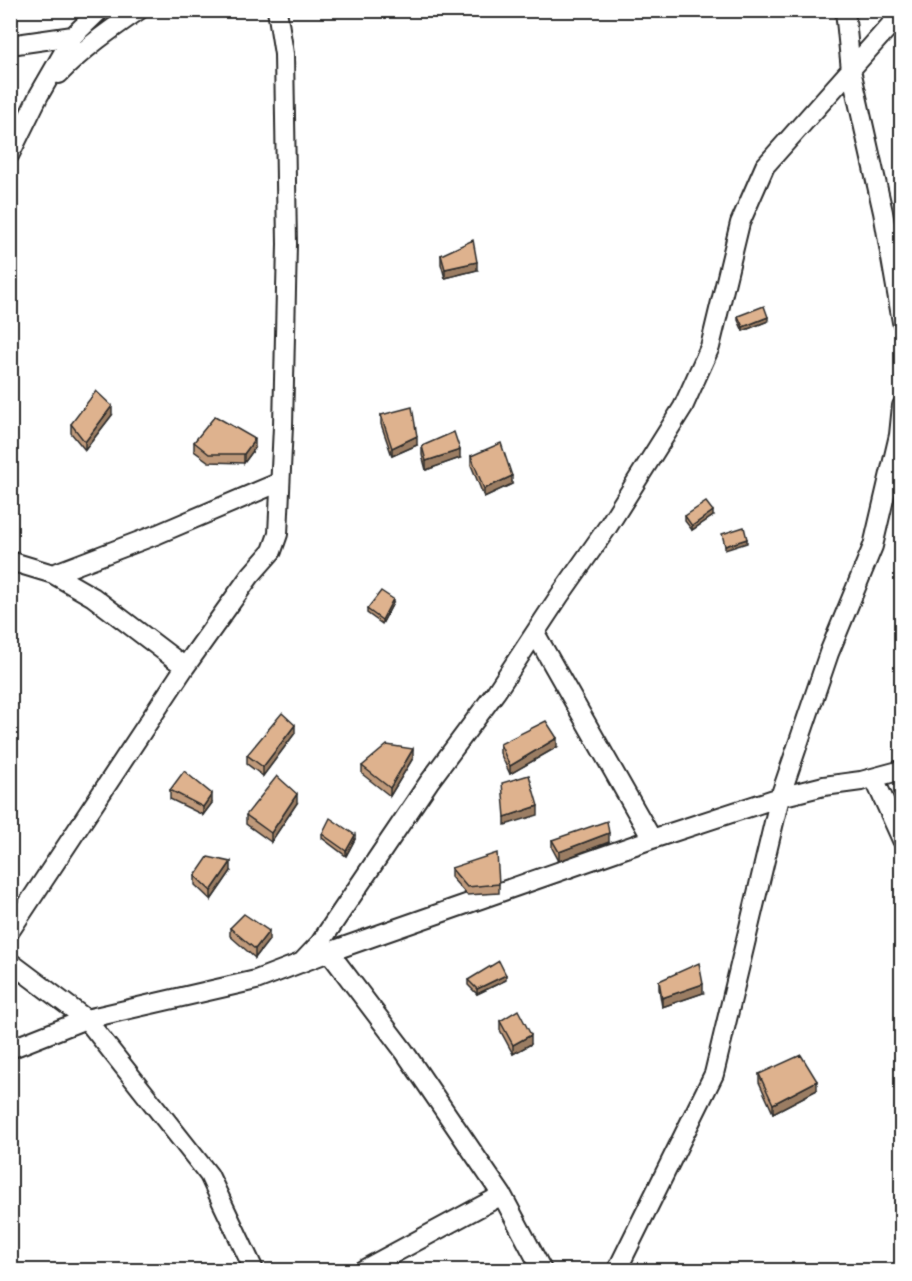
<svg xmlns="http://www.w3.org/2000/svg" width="912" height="1281" font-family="'Gochi Hand',sans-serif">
  <rect width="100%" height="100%" fill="#fff"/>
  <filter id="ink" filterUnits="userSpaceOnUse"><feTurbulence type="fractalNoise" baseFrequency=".0167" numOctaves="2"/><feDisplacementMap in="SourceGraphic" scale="12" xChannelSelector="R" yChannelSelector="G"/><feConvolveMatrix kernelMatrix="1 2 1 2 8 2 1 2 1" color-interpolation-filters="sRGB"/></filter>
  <g filter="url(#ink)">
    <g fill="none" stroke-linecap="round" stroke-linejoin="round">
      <g stroke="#2b2b2b" stroke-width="22">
        <path id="street" d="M845,10L851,70L883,212L902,322
          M10,45L73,36
          M59,74C83,49 110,30 139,10
          M10,154L39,95L73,36L100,10
          M10,561L53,574L93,597L185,667
          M53,574L158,534L280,482
          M535,633L652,839
          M874,778L902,840
          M10,931L185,667L250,576L272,551L278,534L283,426L287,244L284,54L277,10
          M329,952L404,1051L502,1195L542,1270
          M10,962L86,1019L209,1175L254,1270
          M301,963L320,943L429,782L496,692L560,595L607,528L683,407L710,347L740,223L765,166L902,12
          M10,1049L86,1019L256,980L329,952L652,839L780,797L824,786L861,781L902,770
          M363,1270L502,1195
          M617,1270L714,1074L780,797L829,653L873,546L899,435L902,406"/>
      </g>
      <use href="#street" stroke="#fff" stroke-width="18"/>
    </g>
    <path fill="#bf997a" stroke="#2b2b2b" stroke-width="1.5" d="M441,255L477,270L445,278L441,264Z
      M738,316L768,321L743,331L738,320Z
      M112,415L85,450L71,433V424Z
      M381,415L417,445L392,456L381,424Z
      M194,442L255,448L244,463L209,462L194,451Z
      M422,446L460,458L426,470L422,455Z
      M471,456L512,484L484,497L471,465Z
      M685,516H713L692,530L685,521Z
      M393,603L382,624L367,613V609Z
      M295,733L263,776L247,764V755Z
      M500,744L557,747L510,774L500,753Z
      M413,758L390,796L362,774V766Z
      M170,790L212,803L203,815L170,799Z
      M297,803L271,842L246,824V815Z
      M322,834L355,839L346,856L322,838Z
      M552,840L609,842L559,861L552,848Z
      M451,868L499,884V893L467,895L451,877Z
      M231,871L211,900L195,885V876Z
      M230,928L269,940L255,958L230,936Z
      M468,980H506L477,994L468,985Z
      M659,981L703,993L662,1007L659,989Z
      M500,1021L531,1044L513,1054L500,1030Z
      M759,1074L817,1090L773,1113L759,1082Z"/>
    <path fill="#9b7d63" stroke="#2b2b2b" stroke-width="1.5" d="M477,262V270L445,278V269Z
      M768,317V321L743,331V327Z
      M112,406V415L85,450V442Z
      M417,436V445L392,456V448Z
      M255,439V448L244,463V454Z
      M460,450V458L426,470V461Z
      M512,476V484L484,497V489Z
      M713,511V516L692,530V526Z
      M747,539V543L725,550V546Z
      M393,599V603L382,624V620Z
      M295,725V733L263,776V767Z
      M557,738V747L510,774V766Z
      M413,749V758L390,796V788Z
      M212,794V803L203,815V807Z
      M297,794V803L271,842V833Z
      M538,806V815L505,825V817Z
      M609,833V842L559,861V852Z
      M355,835V839L346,856V851Z
      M231,862V871L211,900V891Z
      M269,931V940L255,958V949Z
      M506,975V980L477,994V989Z
      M703,984V993L662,1007V998Z
      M531,1035V1044L513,1054V1045Z
      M817,1081V1090L773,1113V1104Z"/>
    <path fill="#deb28e" stroke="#2b2b2b" stroke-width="1.5" d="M473,240L477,262L445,269L441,255Z
      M764,306L768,317L743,327L738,316Z
      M96,391L112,406L85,442L71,424Z
      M412,407L417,436L392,448L381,415Z
      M215,416L255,439L244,454H209L194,442Z
      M454,432L460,450L426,461L422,446Z
      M501,443L512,476L484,489L471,456Z
      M706,502L713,511L692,526L685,516Z
      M744,527L747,539L725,546L722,534Z
      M381,591L393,599L382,620L367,609Z
      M282,713L295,725L263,767L247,755Z
      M546,721L557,738L510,766L500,744Z
      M387,745L413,749L390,788L362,766Z
      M184,771L212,794L203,807L170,790Z
      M529,775L538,806L505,817L502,783Z
      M277,776L297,794L271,833L246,815Z
      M330,818L355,835L346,851L322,834Z
      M607,821L609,833L559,852L552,840Z
      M497,853L499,884L467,887L451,868Z
      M208,857L231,862L211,891L195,876Z
      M244,914L269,931L255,949L230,928Z
      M499,961L506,975L477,989L468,980Z
      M699,963L703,984L662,998L659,981Z
      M518,1010L531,1035L513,1045L500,1021Z
      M801,1055L817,1081L773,1104L759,1074Z"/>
  </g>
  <rect width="912" height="1281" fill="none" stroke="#fff" stroke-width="36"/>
  <rect x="18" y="18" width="876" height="1245" fill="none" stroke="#2b2b2b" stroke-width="2" filter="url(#ink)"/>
</svg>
